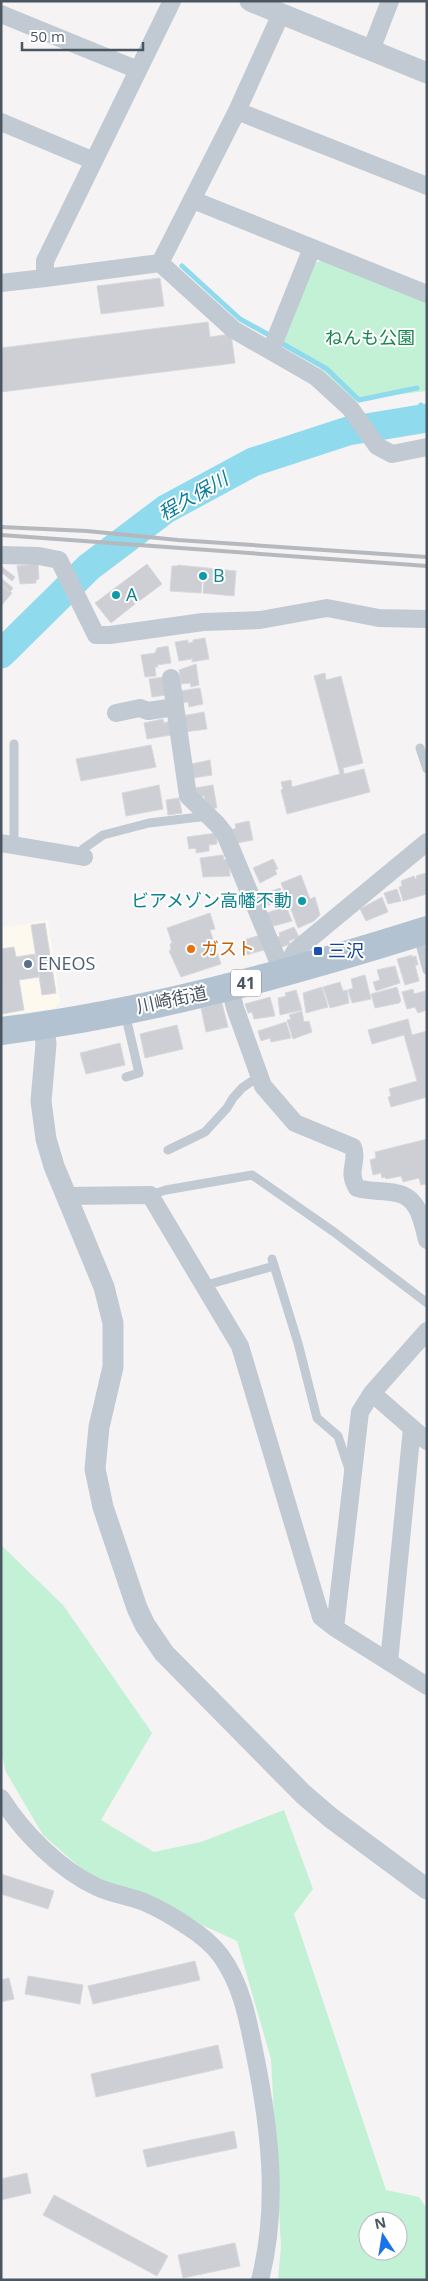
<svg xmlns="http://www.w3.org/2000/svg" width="428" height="2281" font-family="'Open Sans','Noto Sans JP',sans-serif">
  <rect width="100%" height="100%" fill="#f5f3f3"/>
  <path fill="#fdf9ef" d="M48,920L60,1001L55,1008L1,1016V928Z"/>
  <path fill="#c3f1d5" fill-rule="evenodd" d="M328,260L427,301V391L352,400L319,367L281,346L307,267L317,262Z
    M1,1545L63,1605L152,1733L101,1820L154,1852L201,1842L284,1810L313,1889L294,1914L386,2190L419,2197L427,2209V2280H278L281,2246L271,2059L237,1941L84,1871L43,1835L6,1772L1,1752ZM368,2221H398V2251H368Z"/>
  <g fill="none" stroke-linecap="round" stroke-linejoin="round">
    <path stroke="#90daee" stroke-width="5" d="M182,266L240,319L269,335
      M283,344L327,369L359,400L417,388
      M421,405L425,418"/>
    <path stroke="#90daee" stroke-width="29" d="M1,654L89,567L166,509L253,462L348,431L427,418"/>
  </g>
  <path fill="#cdcfd5" stroke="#d7d9de" d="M160,278L164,306L101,314L97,286Z
    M208,322L210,337L231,334L235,363L1,392V348Z
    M38,564L39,579L36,580V583L20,584L17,566Z
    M147,564L162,584L138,602L129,591L127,593L135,604L111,623L95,603Z
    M178,565L236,571L234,596L203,593L204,582H202L201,593L170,591L172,566H177Z
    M1,566L15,577L12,581L1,572Z
    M1,578L13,588L10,592L1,585Z
    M1,585L12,593L1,606Z
    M205,638L209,659L192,662V657L191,659L179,661L175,642L188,640V643L193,642V640Z
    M168,646L171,663L157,665L158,667H155L156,676L145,677L141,655L155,653L157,648Z
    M196,664L199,685L191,687L190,683L181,684L179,670Z
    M325,673L326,680L341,676L363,763L343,768L344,774L364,769L370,792L287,814L281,790L283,789L281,782L291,780L292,787L340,774L314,676Z
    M164,677L166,695L152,697L149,679Z
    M200,688L203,704L189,707L188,702L182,703L180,691Z
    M204,712L207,729L185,732L182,716Z
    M163,719L164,723L170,721L171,735L147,739L144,723Z
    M151,745L156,767L81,781L76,759Z
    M210,760L212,775L193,778L191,764Z
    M159,785L163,809L126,816L122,793Z
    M213,785L217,808L206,809L204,796L197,797L195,788Z
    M179,798L182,813L168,815L166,800Z
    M249,821L253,840L237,843L233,829L236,828L235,824Z
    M217,833V844L209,845V851L196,853V848L189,849L187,837Z
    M223,855L224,860L229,859L230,876L203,877L200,858Z
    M273,859L278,869L275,870L277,874L260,883L253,868Z
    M426,873L427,894L403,901L399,887L402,886L401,881L414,876L415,879L417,878L416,876Z
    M301,875L310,899L315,897L320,915L314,921L298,928L281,883Z
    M280,888L285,902L273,906L272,904L263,907L260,899L262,898L261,895Z
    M397,889L401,901L388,904L384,893Z
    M382,897L388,912L366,921L360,909Z
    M286,906L292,921L270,927L267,913Z
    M210,913L215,929L210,930L221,964L181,977L169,951L171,950L170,944L172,943L167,928Z
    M45,923L56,993L42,995L31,925Z
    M294,927L299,937L289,941L290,944L279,948L275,938L280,936L279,933Z
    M261,935L264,950L246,955L243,940Z
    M14,947L16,957L35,954L39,977L19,980L24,1010L2,1014L1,949Z
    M412,955V957L416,956L418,965H415L419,981L405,985L397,959Z
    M395,966L400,983L376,991L373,982L380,980L377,970Z
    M365,975L371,999L352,1003L348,990L353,988L351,979Z
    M340,982L343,991L347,990L349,1003L330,1008L323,987Z
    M322,987L328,1007L306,1013L303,993Z
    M397,987L401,1001L399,1003L375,1008L371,994Z
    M413,989L414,994L425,991L427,1010L418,1013L415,1007L407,1009L402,992Z
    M296,990L302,1010L280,1015L278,998L286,996L285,993Z
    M270,997L275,1016L254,1019L252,1012L248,1013L245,1004Z
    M222,1003L228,1027L206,1032L201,1008Z
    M302,1011L304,1022L309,1021L312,1032L293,1039L287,1020L291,1019L289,1015Z
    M408,1019L412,1035L427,1031V1097L391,1107L388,1097L391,1096L389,1089L417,1081L404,1035L372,1044L368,1030Z
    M286,1022L291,1038L271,1042L270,1038L261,1041L258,1031Z
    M177,1025L183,1049L145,1058L140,1034Z
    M120,1043L125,1065L86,1074L80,1053Z
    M427,1139V1184L421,1185L419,1178L403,1182L401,1176L386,1179L385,1177L382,1178L381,1173L373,1175L370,1160L376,1158L375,1152Z
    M1,1874L54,1891L48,1909L1,1894Z
    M195,1961L200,1980L93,2004L88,1986Z
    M28,1976L83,1985L80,2004L25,1994Z
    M9,1978L14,1999L1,2002V1980Z
    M218,2045L223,2068L96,2097L91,2074Z
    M234,2131L237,2148L147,2167L143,2150Z
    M27,2173L31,2193L1,2200V2179Z
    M54,2195L168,2256L157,2276L43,2215Z
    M235,2243L240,2266L183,2278L178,2255Z"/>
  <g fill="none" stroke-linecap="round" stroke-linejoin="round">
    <path stroke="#c1cad2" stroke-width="9" d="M420,748L427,769
      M14,845V744
      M83,849L103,835L149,823L208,816
      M418,936L427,970
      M125,1013L139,1073L126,1077
      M168,1150L205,1132L227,1108L233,1098L242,1088L258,1077
      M150,1195L166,1190L252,1175L334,1232L427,1303
      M272,1259L298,1343L317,1418L338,1436L349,1469
      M203,1286L274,1266"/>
    <path stroke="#c1cad2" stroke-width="18" d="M172,1L45,261V278L160,263L234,330L316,377L350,408L377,446L392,454L427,447
      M1,14L138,70
      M371,50L390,1
      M237,111L427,186
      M1,122L94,161
      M193,200L427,294
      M160,263L237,111L281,14
      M1,283L45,278
      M271,350L312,248
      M1,555L39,556L59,560L96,635H110L203,622L260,620L327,608L379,618L427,619
      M171,678L188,796L217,824L225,834L283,973
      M116,713L140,708L148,711L175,707
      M1,843L84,857
      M283,973L295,951L427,842
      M230,987L235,1008L263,1086L295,1123L353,1147C359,1162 346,1170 357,1188C370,1192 383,1190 396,1193C419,1197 422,1221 427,1240
      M66,1196L150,1195L240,1346L321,1617L335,1628
      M427,1331L372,1393L360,1412L335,1628L427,1686
      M372,1393L427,1441
      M389,1662L412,1428
      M1,1798C23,1833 60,1870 97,1887C112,1894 129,1896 144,1902C158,1908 174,1917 187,1926C198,1933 213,1945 221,1956C242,1985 248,2020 255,2055C270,2129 279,2206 260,2280"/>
    <path stroke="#c1cad2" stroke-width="21" d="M250,1L427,73
      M44,1026L46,1044L41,1101L46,1139L54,1166L104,1287L113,1323V1367L99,1427L95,1469L103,1507L137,1608L145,1625L164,1653L303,1794L331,1818L427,1889"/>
    <path stroke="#b3c2d1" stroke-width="28" d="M1,1031C146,1013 287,974 427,930"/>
    <path stroke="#b5b8bd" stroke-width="4" d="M1,527L87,531L178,540L427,557
      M1,535L427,566"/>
  </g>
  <g fill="#0f9aa8" stroke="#fff" stroke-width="2">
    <circle cx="203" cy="576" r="5"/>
    <circle cx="116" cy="595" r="5"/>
    <circle cx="302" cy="901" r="5"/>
  </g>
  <circle fill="#e8710a" stroke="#fff" stroke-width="2" cx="191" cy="949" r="5"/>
  <rect fill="#1a4fb4" stroke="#fff" stroke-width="2" x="313" y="946" width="10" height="10" rx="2.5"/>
  <circle fill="#5c6f8a" stroke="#fff" stroke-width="2" cx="28" cy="964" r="5"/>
  <g text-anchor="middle" stroke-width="4" stroke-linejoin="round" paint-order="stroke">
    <rect fill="#fff" stroke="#808990" stroke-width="1" x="231" y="969.5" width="30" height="27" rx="4"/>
    <g font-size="16" font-weight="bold" fill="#4a5661">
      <text x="246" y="989">41</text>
    </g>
    <g font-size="18" fill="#17864f" stroke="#fff">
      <text x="370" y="344">ねんも公園</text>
    </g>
    <g font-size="18" fill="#0d838f" stroke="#fff" text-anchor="start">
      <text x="213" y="582">B</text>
      <text x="126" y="601">A</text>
      <text x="292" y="907" text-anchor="end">ビアメゾン高幡不動</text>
    </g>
    <g font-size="18" fill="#c56008" stroke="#fff" text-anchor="start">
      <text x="201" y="955">ガスト</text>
    </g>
    <g font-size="18" fill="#164399" stroke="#fff" text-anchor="start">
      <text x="328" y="957">三沢</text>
    </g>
    <g font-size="18" fill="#4e5e75" stroke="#fff" text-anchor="start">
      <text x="38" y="970">ENEOS</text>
    </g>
    <g font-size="18" fill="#4a5661" stroke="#fff">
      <text transform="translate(172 1000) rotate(-12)" y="6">川崎街道</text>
    </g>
    <g font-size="19" font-style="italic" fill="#0c7c9b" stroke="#fff">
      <text transform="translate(193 496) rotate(-30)" y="7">程久保川</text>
    </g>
  </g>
  <rect width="428" height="2281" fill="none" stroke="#4a5661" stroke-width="5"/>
  <g transform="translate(383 2236) rotate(348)"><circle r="24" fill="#ffffff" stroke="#b7bbc0"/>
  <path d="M0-4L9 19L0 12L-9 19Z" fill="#1a73e8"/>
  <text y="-8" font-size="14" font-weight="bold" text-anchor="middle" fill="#4a5661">N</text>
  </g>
  <path d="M22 42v8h121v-8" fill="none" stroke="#4a5661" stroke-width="2.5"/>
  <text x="30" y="42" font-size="15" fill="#4a5661" stroke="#ffffff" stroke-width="4" paint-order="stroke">50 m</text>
</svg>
